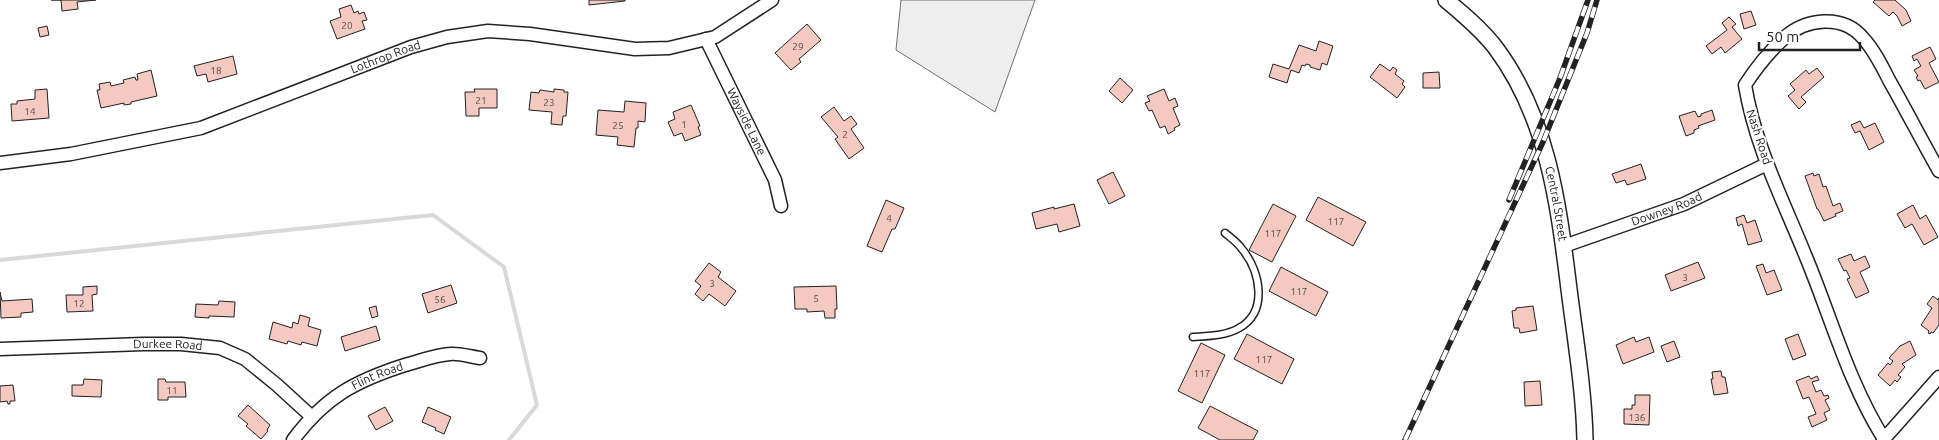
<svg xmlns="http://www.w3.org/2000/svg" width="1939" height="440" font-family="Ubuntu,sans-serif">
  <rect width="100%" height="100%" fill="#fff"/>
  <path fill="#eee" stroke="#6f6f6f" d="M901,0H1035L995,112L896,50Z"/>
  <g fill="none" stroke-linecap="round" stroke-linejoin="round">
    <path stroke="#d9d9d9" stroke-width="4" d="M0,260L433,215L504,267L537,405L509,440"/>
  </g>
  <path fill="#f3c9c0" stroke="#222" d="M51,0H96L77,2L78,9L62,11L61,0Z
    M589,0H625V1L589,5Z
    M1875,0H1895L1906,10L1911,21L1902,26L1897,16L1893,12L1889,16L1873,2Z
    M351,5L354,13L358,11L359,14L364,12L367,20L362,21L365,29L337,39L330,21L341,17L339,9Z
    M1751,11L1756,25L1744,29L1740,14Z
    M1729,17L1736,24L1732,27L1742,39L1725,53L1721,47L1712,54L1706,46L1727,30L1722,23Z
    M807,24L821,40L799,59L801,62L791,70L775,53Z
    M47,26L49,35L40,37L38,28Z
    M1319,41L1333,46L1327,65L1322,63L1320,70L1310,67V65L1306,64L1305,66L1302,65L1299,73L1291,70L1287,83L1269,77L1273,64L1289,69L1299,45L1316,51Z
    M1930,47L1936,59L1929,63L1939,82L1925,89L1920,80L1918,81L1916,77L1918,76L1914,70L1921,66L1917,59L1914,61L1912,56Z
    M233,56L237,74L208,82L206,74L197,76L194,66Z
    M1380,64L1390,71L1393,67L1397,70L1395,74L1404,81L1402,84L1405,87L1397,98L1370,77Z
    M1817,68L1824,77L1801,97L1806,102L1799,109L1788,96L1795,90L1790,84L1806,70L1809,74Z
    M151,70L157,96L131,102V104L124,105V103L101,108L97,90H100L99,84L110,82L111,86L124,83L123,80L135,77L136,80H138L137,74Z
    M1439,72L1440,88H1423V73Z
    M1120,78L1133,90L1122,103L1109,91Z
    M47,89L49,118L12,121L11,104H17V101L35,99V90Z
    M474,89H497V108H479V116H466L465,92H475Z
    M554,89L564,90V92H568L566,116H563L562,125L551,124L552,112L529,110L531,92L539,93L540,90L554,92Z
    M1164,89L1169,101L1175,98L1178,106L1173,108L1180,125L1174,128L1175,130L1168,134L1165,126L1160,128L1152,110L1149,111L1145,103L1150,101L1147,96Z
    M625,101L646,103L645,122L638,121V128H636L634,147L617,145L618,137L596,135L598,110L624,112Z
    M691,105L700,126L698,127L701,135L685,141L682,133L674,136L668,122L675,119L673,112Z
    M834,107L844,121L851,116L857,124L851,129L864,148L849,159L835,139L838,137L821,117Z
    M1712,110L1715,120L1698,126L1699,128L1694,130V133L1686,136L1679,116L1695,111L1698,117L1701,116V114Z
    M1860,121L1864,128L1875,123L1884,142L1869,150L1860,131L1855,133L1851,125Z
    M1641,164L1646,179L1627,185L1625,180L1616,183L1612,174Z
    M1113,172L1125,196L1109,204L1097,180Z
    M1813,173L1814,176L1819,174L1823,187L1826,186L1833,206L1840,203L1843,211L1835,214L1836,216L1824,221L1818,209H1817L1805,176Z
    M1318,197L1366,222L1353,246L1306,220Z
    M886,200L904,208L895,229H892L882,252L867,246Z
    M1074,204L1080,226L1059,232L1057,224L1036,229L1032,213L1054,207V209Z
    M1273,204L1296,216L1272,262L1249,250Z
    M1913,205L1920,219L1926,215L1938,237L1924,245L1912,224L1905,228L1897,214Z
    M1744,215L1747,223L1755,220L1762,241L1748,245L1742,224L1738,226L1736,218Z
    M1851,254L1854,261L1865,256L1870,267L1860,272L1869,292L1856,298L1847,279L1850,278L1846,270L1844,271L1838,259Z
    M1698,262L1705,278L1671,291L1665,275Z
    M709,263L721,272L718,277L736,291L725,306L709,294L703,301L695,294L701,286L695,281Z
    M1763,264L1766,273L1774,270L1782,290L1767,295L1756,266Z
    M1281,267L1328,292L1316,316L1269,291Z
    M451,285L457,303L428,313L422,294Z
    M97,286V294L92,295L93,311L67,312L66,295H83V287Z
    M836,286L837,309H835V318H825L824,311L807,312V309H795L794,287Z
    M0,292L2,301L32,299L33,312L21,313V317L1,318Z
    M1933,296L1938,300L1939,298V325L1933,333L1931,332L1930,334L1928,333L1929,331L1921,325L1932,308L1927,304Z
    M219,301L235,302L234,317L209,316V318L195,317L196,304L218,305Z
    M376,306L378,316L372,318L369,308Z
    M1533,306L1537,330L1520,333L1519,328H1514L1512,311L1516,310V308Z
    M300,315L310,318L308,326L321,330L317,346L302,342L301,345L288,341L287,344L269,339L273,322L292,328L293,322L298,324Z
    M376,326L380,340L345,351L341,337Z
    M1247,334L1294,359L1282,384L1234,359Z
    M1798,334L1806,355L1793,360L1785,339Z
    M1634,337L1636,342L1649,337L1654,352L1623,364L1616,345Z
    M1674,341L1680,357L1667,362L1661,346Z
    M1910,341L1916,355L1902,364L1905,367L1898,375L1901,377L1897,382L1895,380L1890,386L1878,375L1888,363L1890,365L1893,361L1889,358L1900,346Z
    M1201,343L1225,355L1202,403L1178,391Z
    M1721,371L1722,377H1725L1728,393L1714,395L1711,379H1713L1712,372Z
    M1809,376L1811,379L1817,376L1819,380L1812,382L1816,392L1821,390L1824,396L1828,395L1829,398L1825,400L1830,410L1824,413L1827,420L1812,427L1808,417L1816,414L1809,397L1803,399L1796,381Z
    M84,379L102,380L101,397L72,396V385H83Z
    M158,379H165L166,382H185L186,397H168V400H158Z
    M1540,381L1542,405L1525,406L1524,382Z
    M13,385L15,401H10V404H8L7,401L0,402V386Z
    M1635,395H1650L1649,425L1624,424V409H1632V405H1635Z
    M248,405L270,425L267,430L268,431L261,439L246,426L248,424L238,416Z
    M1210,406L1258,431L1253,440H1220L1198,428Z
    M385,407L393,421L376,430L368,416Z
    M428,407L451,417L444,434L435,430L436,428L422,422Z"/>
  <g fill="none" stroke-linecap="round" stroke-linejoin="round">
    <g stroke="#222" stroke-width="9">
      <path id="service" d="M1193,337C1207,336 1226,336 1239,328C1268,312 1261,272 1242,249C1238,243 1231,238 1225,233"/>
    </g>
    <g stroke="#222" stroke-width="15">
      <g id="minor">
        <path id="s1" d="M706,39L775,180L781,206"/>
        <path id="s2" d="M0,163L71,154L201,128L411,47L447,37L488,31L530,34L635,49L669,48L715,37L772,0"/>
        <path id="s3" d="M1564,246L1684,204L1767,164"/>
        <path id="s4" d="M0,349L143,344H181L220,348L245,359L277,385L312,417"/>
        <path d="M1884,439C1849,384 1831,317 1806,257C1783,200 1755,146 1745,85C1756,68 1769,52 1784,38C1806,18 1843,14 1863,38C1874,50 1882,66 1889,80C1906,110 1922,141 1939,171"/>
        <path id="s5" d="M293,440C325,397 355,381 405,365C420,361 435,355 450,354C460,353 471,357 480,358"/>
        <path d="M1883,440L1939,377"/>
      </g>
    </g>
    <g stroke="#222" stroke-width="18">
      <g id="tertiary">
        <path id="s6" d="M1446,0C1463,14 1481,29 1495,47C1550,120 1559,210 1570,297C1576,344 1584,392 1585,440"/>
      </g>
    </g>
    <use href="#service" stroke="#fff" stroke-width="6"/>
    <use href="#minor" stroke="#fff" stroke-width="12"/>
    <use href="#tertiary" stroke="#fff" stroke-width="15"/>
    <g stroke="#222" stroke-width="5.5">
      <path id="rail" d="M1509,200L1560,78L1588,0
        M1405,440L1543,142L1587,33L1597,0"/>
    </g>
    <use href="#rail" stroke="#fff" stroke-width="4" stroke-dasharray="11" stroke-linecap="butt"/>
  </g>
  <g text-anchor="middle" stroke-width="4" stroke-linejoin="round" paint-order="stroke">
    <g font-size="10" fill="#564c4a">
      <text x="347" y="29">20</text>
      <text x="798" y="50">29</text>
      <text x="216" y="74">18</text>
      <text x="481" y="104">21</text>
      <text x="549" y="106">23</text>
      <text x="30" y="115">14</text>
      <text x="684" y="128">1</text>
      <text x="618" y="129">25</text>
      <text x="845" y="138">2</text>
      <text x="889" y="222">4</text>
      <text x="1336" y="225">117</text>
      <text x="1273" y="237">117</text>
      <text x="1685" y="281">3</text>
      <text x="712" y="287">3</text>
      <text x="1299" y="295">117</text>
      <text x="816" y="302">5</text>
      <text x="440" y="303">56</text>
      <text x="79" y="307">12</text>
      <text x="1264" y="363">117</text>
      <text x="1202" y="377">117</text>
      <text x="172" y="394">11</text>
      <text x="1637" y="421">136</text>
    </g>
    <g font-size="12" fill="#222" stroke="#fff">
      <text dy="4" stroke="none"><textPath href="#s2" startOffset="402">Lothrop Road</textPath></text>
      <text dy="4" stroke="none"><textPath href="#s1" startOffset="92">Wayside Lane</textPath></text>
      <text transform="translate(1759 137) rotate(72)" y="4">Nash Road</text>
      <text dy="4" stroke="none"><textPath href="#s6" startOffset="238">Central Street</textPath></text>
      <text dy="4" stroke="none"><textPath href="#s3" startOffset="109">Downey Road</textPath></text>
      <text dy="4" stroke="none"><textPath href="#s4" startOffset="168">Durkee Road</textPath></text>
      <text dy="4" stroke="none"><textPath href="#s5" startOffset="108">Flint Road</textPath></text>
    </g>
  </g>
  <path d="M1759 42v8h101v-8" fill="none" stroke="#222222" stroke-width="2.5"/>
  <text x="1766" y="42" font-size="15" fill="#222222" stroke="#ffffff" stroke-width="4" paint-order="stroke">50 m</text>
</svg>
